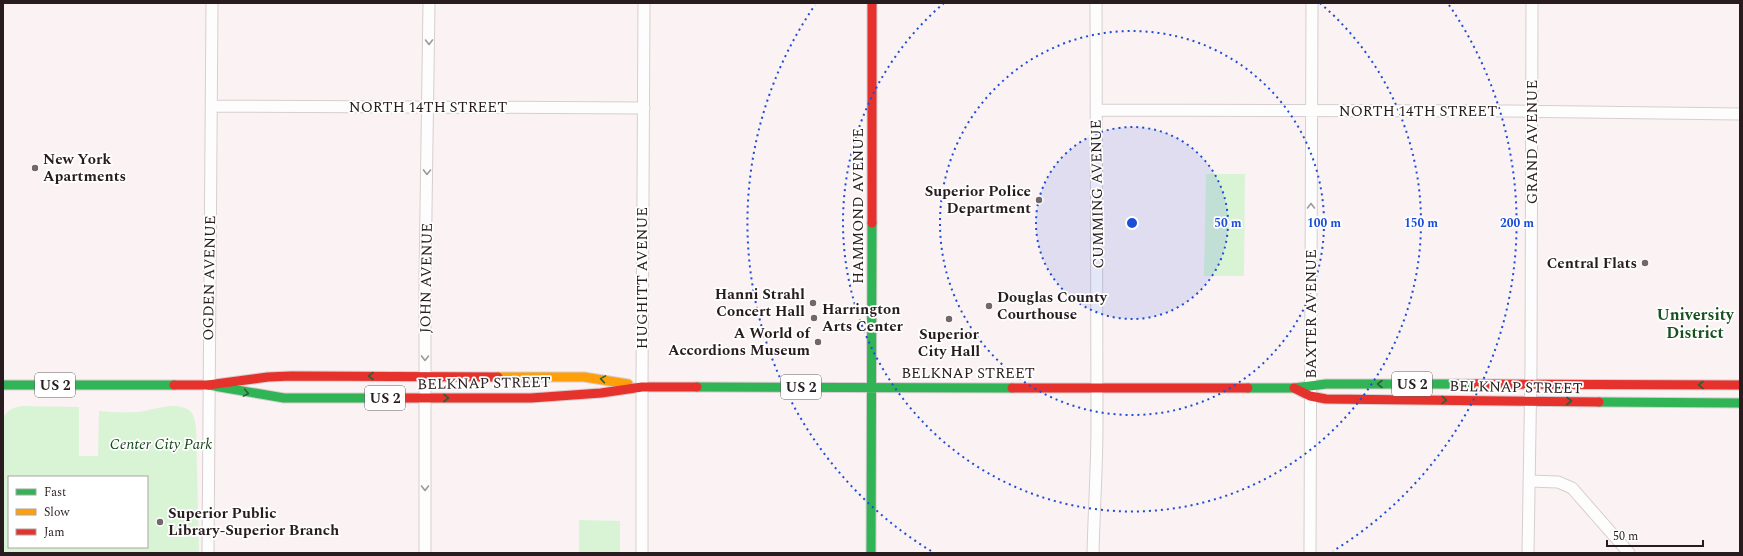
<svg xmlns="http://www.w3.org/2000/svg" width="1743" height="556" font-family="Spectral,serif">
  <rect width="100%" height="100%" fill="#faf2f3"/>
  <path fill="#d8f4d5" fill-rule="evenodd" d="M1206,174H1245L1244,276H1204Z
    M22,406L79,407V456H98L99,411C111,412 124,413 137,412C152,411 172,401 187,409C194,412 195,421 196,428L199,553H3V418C7,410 14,407 22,406ZM9,477H147V547H9Z
    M579,520L620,521V553H579Z"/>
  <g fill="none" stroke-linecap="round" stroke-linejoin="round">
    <g stroke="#d7cecf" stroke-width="13">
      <path id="street" d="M212,106L644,108
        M1096,110L1511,111L1740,114
        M1529,481L1558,482L1572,488L1629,553
        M208,553L212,3
        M425,553V279L429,3
        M642,553V387L644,3
        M1093,553C1094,510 1097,467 1097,424L1096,3
        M1310,553L1312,3
        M1528,553L1531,366L1532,3"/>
    </g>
    <g stroke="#d7cecf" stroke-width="11">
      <path id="fast" d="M3,385H174
        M208,385L284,398H388
        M697,387L1012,388
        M1248,388H1294L1326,384H1477
        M1599,402L1740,403
        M871,553L872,223"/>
    </g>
    <g stroke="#d7cecf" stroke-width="11">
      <path id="slow" d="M498,377H584L628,384"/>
    </g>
    <g stroke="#d7cecf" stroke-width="11">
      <path id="jam" d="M872,223V3
        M1477,384L1740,385
        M174,385H208L268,377L291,376L498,377
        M1012,388H1248
        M1294,388L1310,396L1326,399L1599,402
        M388,398H531L601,393L642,387H697"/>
    </g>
    <use href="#street" stroke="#fefdfd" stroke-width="11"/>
    <use href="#fast" stroke="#30b455" stroke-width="9"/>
    <use href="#slow" stroke="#ff9f0a" stroke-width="9"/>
    <use href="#jam" stroke="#e5322d" stroke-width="9"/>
  </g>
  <defs><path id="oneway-chevron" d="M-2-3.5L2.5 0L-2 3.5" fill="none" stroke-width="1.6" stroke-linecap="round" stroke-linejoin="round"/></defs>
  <g stroke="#9e9899">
    <use href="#oneway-chevron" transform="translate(429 42) rotate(90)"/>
    <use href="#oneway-chevron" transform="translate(427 172) rotate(91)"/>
    <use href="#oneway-chevron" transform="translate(1311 206) rotate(-90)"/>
    <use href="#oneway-chevron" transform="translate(425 358) rotate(91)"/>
    <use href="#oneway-chevron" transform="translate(425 488) rotate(90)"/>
  </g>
  <g stroke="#2c6037">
    <use href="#oneway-chevron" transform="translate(371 376) rotate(180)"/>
    <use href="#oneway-chevron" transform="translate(603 379) rotate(-171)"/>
    <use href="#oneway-chevron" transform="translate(1380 384) rotate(180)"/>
    <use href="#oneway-chevron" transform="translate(1701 385) rotate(-180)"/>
    <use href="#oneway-chevron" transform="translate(246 393) rotate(10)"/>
    <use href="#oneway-chevron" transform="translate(446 398)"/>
    <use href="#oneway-chevron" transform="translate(1444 400) rotate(1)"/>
    <use href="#oneway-chevron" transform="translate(1569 401)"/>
  </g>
  <circle cx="1132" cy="223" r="96" fill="#1d4ed8" fill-opacity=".12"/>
  <g fill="none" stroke="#1d4ed8" stroke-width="2" stroke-dasharray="2 4">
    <circle cx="1132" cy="223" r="96"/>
    <circle cx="1132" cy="223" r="192"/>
    <path d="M1320 3A289 289 0 1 1 944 3"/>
    <path d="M931 551A385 385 0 0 1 815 5M1449 5A385 385 0 0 1 1333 551"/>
  </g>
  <g fill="#726769" stroke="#fff" stroke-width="1.5">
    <circle cx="35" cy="168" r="4"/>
    <circle cx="1039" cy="200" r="4"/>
    <circle cx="1645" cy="263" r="4"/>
    <circle cx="813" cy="303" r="4"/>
    <circle cx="989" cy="306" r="4"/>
    <circle cx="814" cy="318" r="4"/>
    <circle cx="949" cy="319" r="4"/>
    <circle cx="818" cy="342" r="4"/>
    <circle cx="160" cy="522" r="4"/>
  </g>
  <g text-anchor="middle" stroke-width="3.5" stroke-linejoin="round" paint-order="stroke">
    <g fill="#fff" stroke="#686062" stroke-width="1">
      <rect x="1392" y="372" width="40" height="24" rx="3"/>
      <rect x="35" y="373" width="40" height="24" rx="3"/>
      <rect x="781" y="375" width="40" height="24" rx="3"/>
      <rect x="365" y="386" width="40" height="24" rx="3"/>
    </g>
    <g font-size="14" font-weight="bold" fill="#281c1e">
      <text x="1412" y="389">US 2</text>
      <text x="55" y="390">US 2</text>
      <text x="801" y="392">US 2</text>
      <text x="385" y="403">US 2</text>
    </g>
    <g font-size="15" fill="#281c1e" stroke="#fff">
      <text x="428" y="112">NORTH 14TH STREET</text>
      <text x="1418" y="116">NORTH 14TH STREET</text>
      <text transform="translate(1532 142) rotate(-90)" y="5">GRAND AVENUE</text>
      <text transform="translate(1097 194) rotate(-91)" y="5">CUMMING AVENUE</text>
      <text transform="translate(858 206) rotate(-90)" y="5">HAMMOND AVENUE</text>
      <text transform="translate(209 278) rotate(-89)" y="5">OGDEN AVENUE</text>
      <text transform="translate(426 278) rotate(-89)" y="5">JOHN AVENUE</text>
      <text transform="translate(642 278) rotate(-90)" y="5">HUGHITT AVENUE</text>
      <text transform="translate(1311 314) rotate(-90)" y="5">BAXTER AVENUE</text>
      <text x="968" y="378">BELKNAP STREET</text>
      <text transform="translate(484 383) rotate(-1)" y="5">BELKNAP STREET</text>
      <text transform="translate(1516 387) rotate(1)" y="5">BELKNAP STREET</text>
    </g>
    <g font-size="15" font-weight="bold" fill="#281c1e" stroke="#fff" text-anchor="start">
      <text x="43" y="164">New York<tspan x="43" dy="17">Apartments</tspan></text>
      <text x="1031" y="196" text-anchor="end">Superior Police<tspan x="1031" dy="17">Department</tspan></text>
      <text x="1637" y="268" text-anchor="end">Central Flats</text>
      <text x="805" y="299" text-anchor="end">Hanni Strahl<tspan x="805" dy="17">Concert Hall</tspan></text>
      <text x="997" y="302">Douglas County<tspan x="997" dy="17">Courthouse</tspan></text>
      <text x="822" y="314">Harrington<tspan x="822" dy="17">Arts Center</tspan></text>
      <text x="810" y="338" text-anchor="end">A World of<tspan x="810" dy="17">Accordions Museum</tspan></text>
      <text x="949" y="339" text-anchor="middle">Superior<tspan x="949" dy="17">City Hall</tspan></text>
      <text x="168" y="518">Superior Public<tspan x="168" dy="17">Library-Superior Branch</tspan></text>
    </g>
    <g font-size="15" font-style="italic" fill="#17461b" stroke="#fff">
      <text x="161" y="449">Center City Park</text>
    </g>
    <g font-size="16" font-weight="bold" fill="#19521f" stroke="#fff">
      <text x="1695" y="320">University<tspan x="1695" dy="18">District</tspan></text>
    </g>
  </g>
  <circle cx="1132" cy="223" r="6" fill="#1d4ed8" stroke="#fff" stroke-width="2"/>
  <g font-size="12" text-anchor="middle" font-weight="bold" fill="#1d4ed8" stroke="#fff" stroke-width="3.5" stroke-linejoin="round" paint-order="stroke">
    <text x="1228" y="227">50 m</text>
    <text x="1324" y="227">100 m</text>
    <text x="1421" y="227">150 m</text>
    <text x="1517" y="227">200 m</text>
  </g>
  <rect width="1743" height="556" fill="none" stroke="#281c1e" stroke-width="8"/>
  <rect x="8" y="476" width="140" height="72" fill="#ffffff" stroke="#a9a4a5"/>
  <rect x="16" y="489" width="20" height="6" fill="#30b455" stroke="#a9a4a5"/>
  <text x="44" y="496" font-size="12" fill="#281c1e">Fast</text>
  <rect x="16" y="509" width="20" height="6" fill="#ff9f0a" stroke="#a9a4a5"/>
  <text x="44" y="516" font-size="12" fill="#281c1e">Slow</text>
  <rect x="16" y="529" width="20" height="6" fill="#e5322d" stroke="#a9a4a5"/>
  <text x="44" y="536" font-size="12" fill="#281c1e">Jam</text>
  <path d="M1607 540v6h96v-6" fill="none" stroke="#281c1e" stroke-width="2"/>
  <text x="1613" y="540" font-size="12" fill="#281c1e" stroke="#ffffff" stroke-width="3" paint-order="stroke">50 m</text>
</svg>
